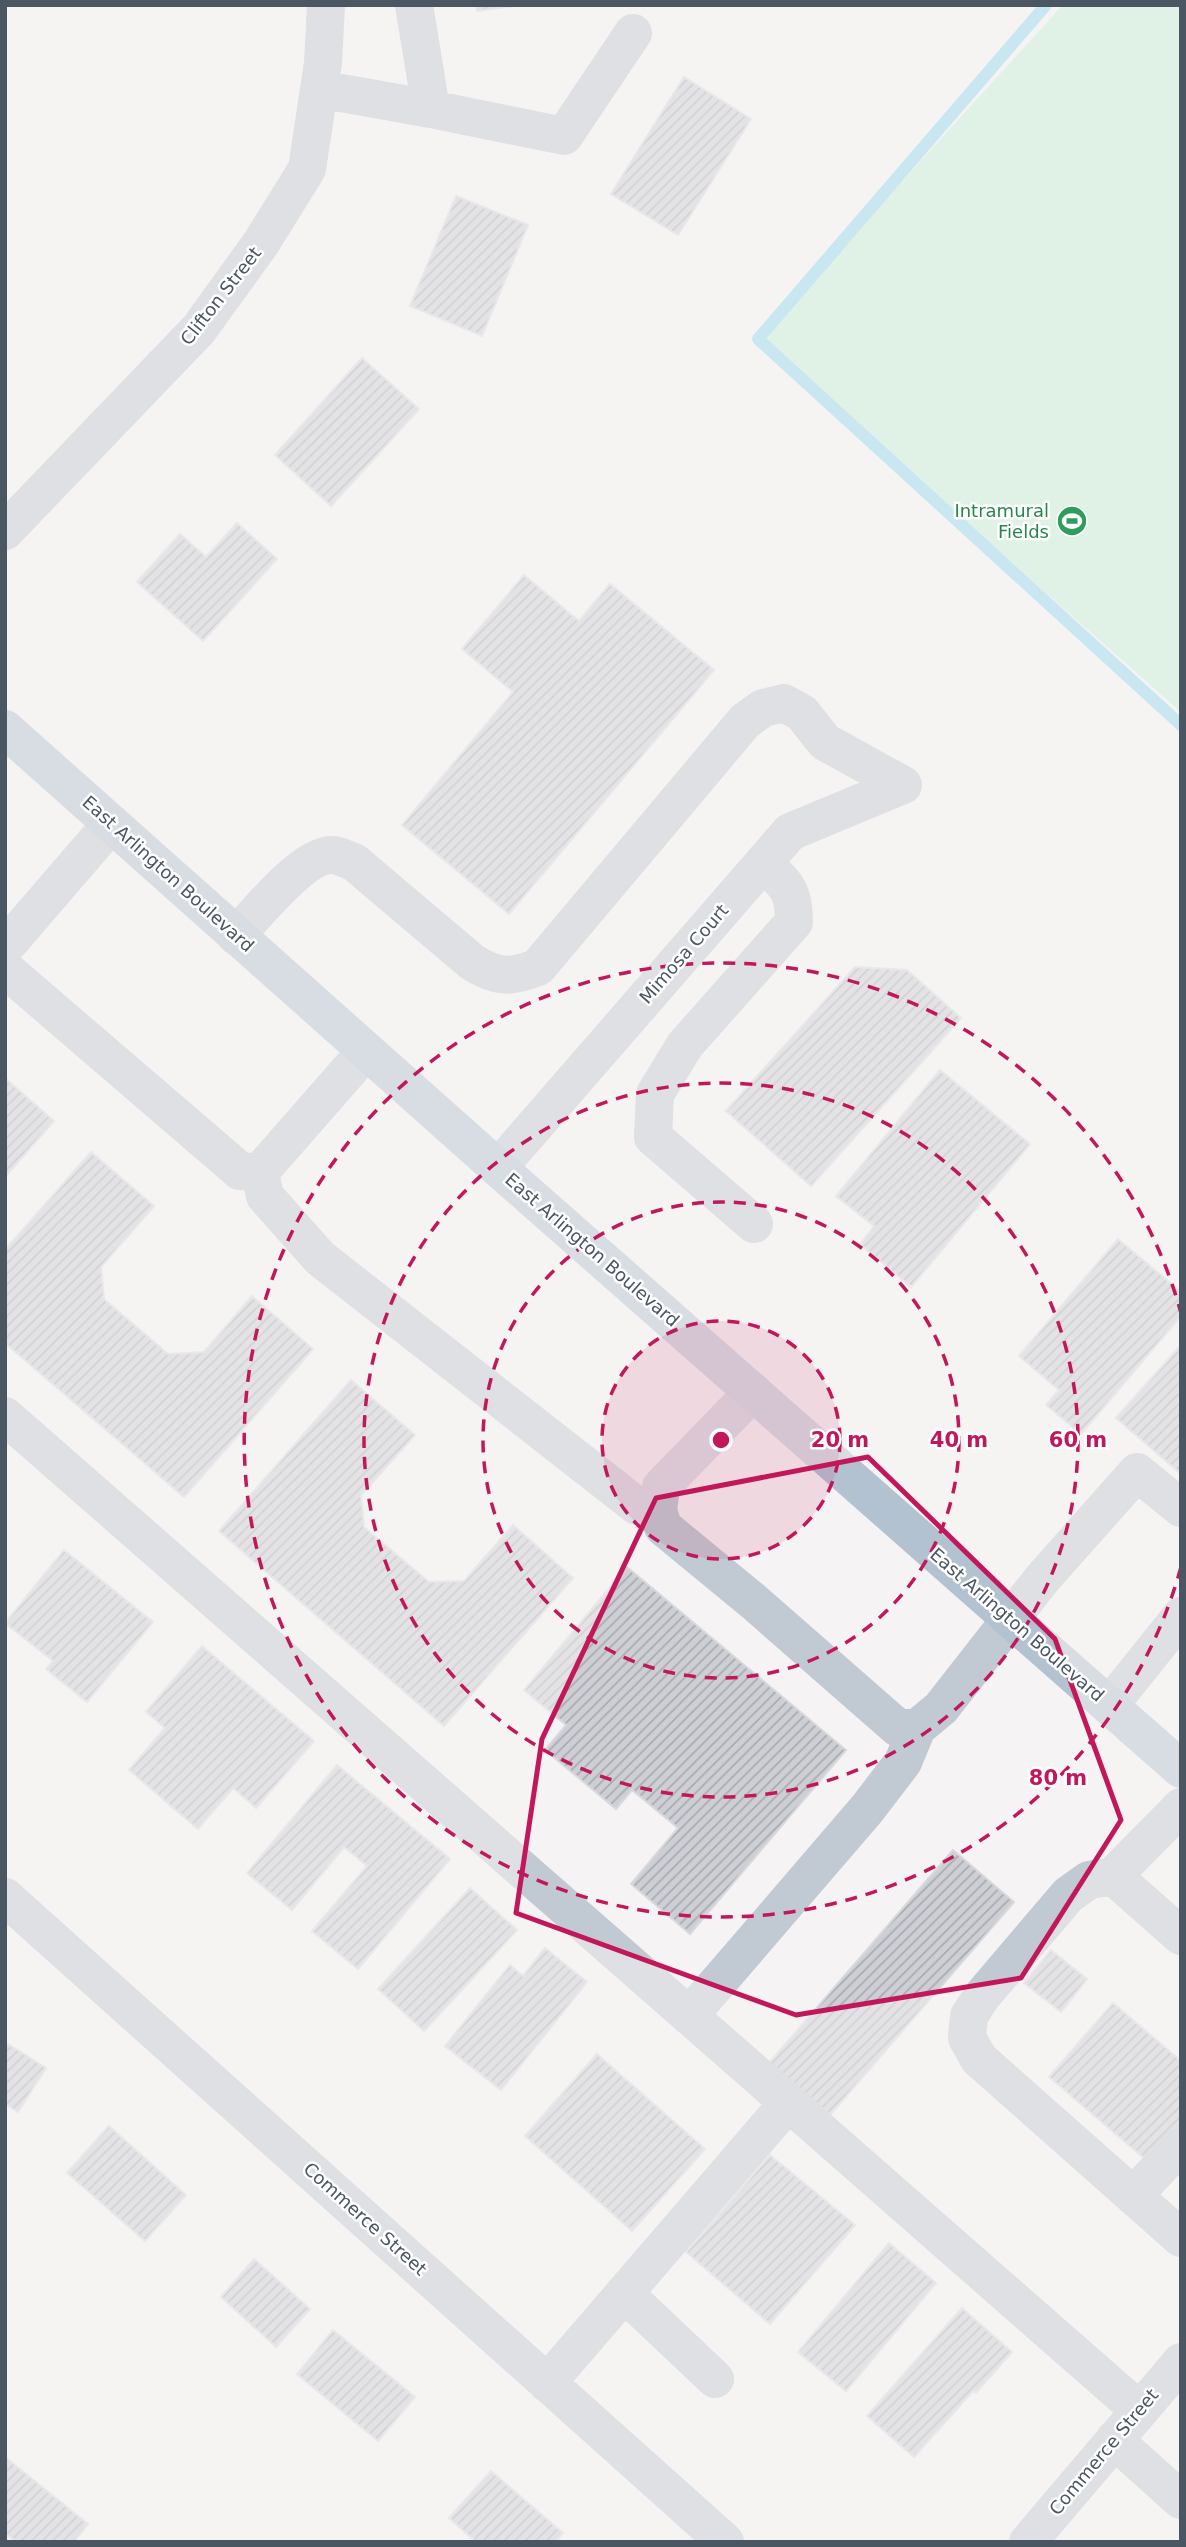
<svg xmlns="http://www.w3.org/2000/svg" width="1186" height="2547" font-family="'DejaVu Sans',sans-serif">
  <defs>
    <pattern id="building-hatch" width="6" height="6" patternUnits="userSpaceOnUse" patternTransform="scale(1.75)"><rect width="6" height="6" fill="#cdcfd5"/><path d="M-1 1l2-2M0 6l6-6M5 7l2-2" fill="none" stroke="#a8abb0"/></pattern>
  </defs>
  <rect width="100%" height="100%" fill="#f5f3f3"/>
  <path fill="#c3f1d5" d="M1063,5H1181V712L758,339Z"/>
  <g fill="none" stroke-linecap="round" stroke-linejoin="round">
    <path stroke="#90daee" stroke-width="12" d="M1046,5L758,339L1181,725"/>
  </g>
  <path fill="url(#building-hatch)" stroke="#d7d9de" stroke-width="2" d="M476,5H522L477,11Z
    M684,77L751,119L678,235L611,194Z
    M456,196L528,225L482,336L410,306Z
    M362,358L419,409L331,506L275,455Z
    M237,523L277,559L203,641L137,582L180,534L206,557Z
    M524,575L579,621L610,584L714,670L509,914L402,825L513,692L462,649Z
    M855,967L907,970L961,1018L811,1186L726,1111Z
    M940,1070L1030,1144L911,1287L860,1244L874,1226L836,1196Z
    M5,1078L54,1121L5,1177Z
    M91,1152L154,1206L101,1267L104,1299L168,1354L204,1352L252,1296L313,1349L184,1497L5,1343V1250Z
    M1118,1239L1181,1292V1316L1081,1434L1046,1405L1059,1390L1019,1356Z
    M1181,1345V1474L1116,1418Z
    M351,1380L415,1435L361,1495L364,1527L429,1582L464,1581L513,1525L573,1578L444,1726L219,1531Z
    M64,1550L153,1622L87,1702L46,1669L53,1661L5,1623Z
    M627,1567L846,1750L690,1934L631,1884L678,1828L632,1790L616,1809L545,1750L566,1725L524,1690Z
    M202,1646L314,1741L256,1808L233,1788L198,1829L129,1770L165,1728L146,1712Z
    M337,1765L450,1859L358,1969L312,1931L367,1866L344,1847L292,1910L247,1873Z
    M953,1850L1014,1902L830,2115L769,2063Z
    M470,1888L517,1930L424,2031L378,1989Z
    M545,1948L587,1982L501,2090L445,2046L510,1965L523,1976Z
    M1051,1950L1087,1979L1061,2012L1024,1983Z
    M1113,2003L1181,2061V2151L1146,2160L1049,2077Z
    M5,2042L46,2068L18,2112L5,2104Z
    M597,2054L705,2149L632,2231L525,2136Z
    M109,2126L186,2195L145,2241L67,2173Z
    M770,2155L855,2225L770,2324L686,2252Z
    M889,2243L936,2283L846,2391L798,2352Z
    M254,2259L310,2309L276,2347L221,2297Z
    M962,2308L1012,2352L976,2393L973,2391L914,2457L867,2416Z
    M333,2330L415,2397L378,2441L297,2374Z
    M5,2457L88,2524L74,2542H16L5,2533Z
    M491,2471L563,2533L555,2542H476L449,2518Z"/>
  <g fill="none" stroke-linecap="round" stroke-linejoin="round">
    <path stroke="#c1cad2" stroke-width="38" d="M414,5L431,109
      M319,89L431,109L564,136L633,33
      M5,531L199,329L261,243L307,169L323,63L326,5
      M236,936C255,915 304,854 332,855C339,855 347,860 354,862L472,962C497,978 511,978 538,967L745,721L763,708L784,703L802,713L825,742L903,785
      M5,947L111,824
      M5,969L240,1171L260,1172
      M366,1051L260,1172L265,1196L320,1258L637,1506L658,1510
      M498,1168L790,832L903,785
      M754,1224L653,1137L655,1094L685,1045L794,922C794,889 786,885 763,863
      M753,1392L661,1487L658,1510L663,1527L753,1601L898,1728H917L941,1708L1042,1579L1137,1472L1181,1508
      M5,1416L1139,2410
      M1109,1706L1181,1616
      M1181,1807L1113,1876L1089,1880L1068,1895L982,1996L969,2016L967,2038L979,2059L1181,2238
      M1113,1876L1181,1936
      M5,1897L725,2542
      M689,2016L867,1809L903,1762L917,1728
      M1133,2196L1178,2148
      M624,2293L715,2379
      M547,2383L788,2103
      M1114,2440L1181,2500
      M1028,2542L1181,2362"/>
    <path stroke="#b3c2d1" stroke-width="38" d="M5,729L498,1168L1181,1769"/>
  </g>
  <path d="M0 0H1186V2547H0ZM868,1457L1055,1639L1121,1820L1021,1978L796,2015L516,1913L542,1739L656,1498Z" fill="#f5f3f3" fill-opacity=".55" fill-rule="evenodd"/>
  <path fill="none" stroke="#c2185b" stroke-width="5" stroke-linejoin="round" d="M868,1457L1055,1639L1121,1820L1021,1978L796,2015L516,1913L542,1739L656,1498Z"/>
  <circle cx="721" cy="1440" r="119" fill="#c2185b" fill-opacity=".12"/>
  <g fill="none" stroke="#c2185b" stroke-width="3.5" stroke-dasharray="12 9">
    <circle cx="721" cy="1440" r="119"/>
    <circle cx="721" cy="1440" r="238"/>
    <circle cx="721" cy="1440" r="357"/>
    <path d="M1181 1567A477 477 0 1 1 1181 1313"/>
  </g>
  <defs>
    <g id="stadium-disc" transform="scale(1.575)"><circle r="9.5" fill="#2e9e5b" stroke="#fff"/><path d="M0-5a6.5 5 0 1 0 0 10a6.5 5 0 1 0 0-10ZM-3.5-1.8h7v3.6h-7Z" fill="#fff"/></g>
  </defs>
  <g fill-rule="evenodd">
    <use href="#stadium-disc" x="1072" y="521"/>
  </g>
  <g text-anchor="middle" stroke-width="5" stroke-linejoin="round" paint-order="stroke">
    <g font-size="18" fill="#4a5661" stroke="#fff">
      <text transform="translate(221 296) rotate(-52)" y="6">Clifton Street</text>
      <text transform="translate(168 874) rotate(42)" y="6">East Arlington Boulevard</text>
      <text transform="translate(684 954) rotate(-49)" y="6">Mimosa Court</text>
      <text transform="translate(592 1250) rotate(41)" y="6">East Arlington Boulevard</text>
      <text transform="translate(1017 1625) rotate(41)" y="6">East Arlington Boulevard</text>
      <text transform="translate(365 2219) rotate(42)" y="6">Commerce Street</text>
      <text transform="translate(1104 2452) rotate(-50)" y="6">Commerce Street</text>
    </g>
    <g font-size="18" fill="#27864d" stroke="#fff" text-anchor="end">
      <text x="1049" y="517">Intramural<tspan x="1049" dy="21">Fields</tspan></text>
    </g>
  </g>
  <circle cx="721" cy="1440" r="10" fill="#c2185b" stroke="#fff" stroke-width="3.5"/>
  <g font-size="21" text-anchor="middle" font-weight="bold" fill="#c2185b" stroke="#fff" stroke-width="5" stroke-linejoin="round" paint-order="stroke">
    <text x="840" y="1447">20 m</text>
    <text x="959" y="1447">40 m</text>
    <text x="1078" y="1447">60 m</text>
    <text x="1058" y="1785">80 m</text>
  </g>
  <rect width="1186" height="2547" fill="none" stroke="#4a5661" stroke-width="14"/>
</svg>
